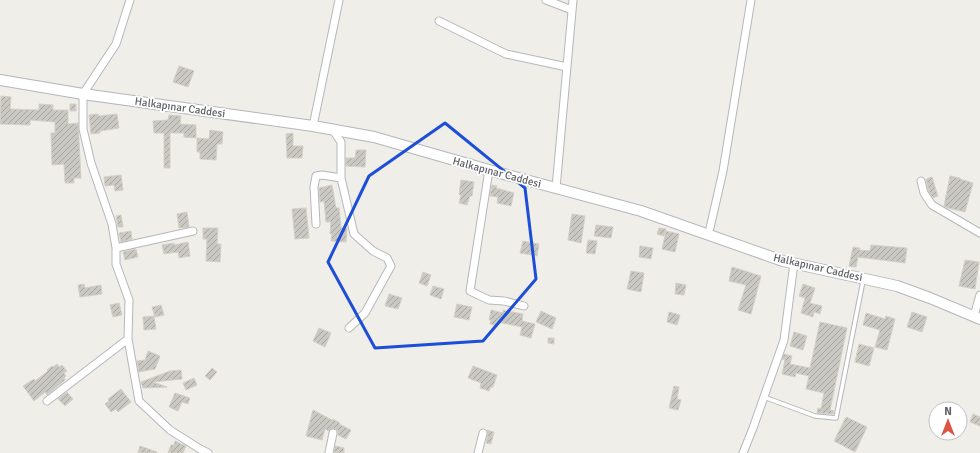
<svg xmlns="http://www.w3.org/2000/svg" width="980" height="453" font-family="Signika,sans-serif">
  <defs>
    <pattern id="building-hatch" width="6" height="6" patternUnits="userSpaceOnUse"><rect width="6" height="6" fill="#c9c8c2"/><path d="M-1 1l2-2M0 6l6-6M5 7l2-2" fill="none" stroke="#a6a6a1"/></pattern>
  </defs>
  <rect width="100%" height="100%" fill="#f0eee8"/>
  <path fill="url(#building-hatch)" stroke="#d4d0c7" d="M179,66L194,71L188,87L173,82Z
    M1,96L11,97L10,109L39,110V104L53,105V110H68V124L78,123L81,178H74V183H65L64,164L52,165L51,133H55V122L30,120V125L0,124Z
    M70,104H76V111H70Z
    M98,114V116L117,114L119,128L100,131V133L91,134L89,115Z
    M169,115L181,116L180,124L196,125V138L184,137V133H170V168H164V133H154L153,121L168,120Z
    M210,130L223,132L222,144H217L216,160L200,159V152H197V138L209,139Z
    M293,133V146H303L302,158H287L286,134Z
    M356,150H366L365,167L346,166V158H355Z
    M121,175L123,190L115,191L114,185L105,186L104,177Z
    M950,176L960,178V179L973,183L965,212L948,208L944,206Z
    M932,177L938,196L933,198L929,192L926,179Z
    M461,180L474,182L472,196H470L467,205L459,203L461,195L459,194Z
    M332,185L336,208H339L341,228H347L346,242L331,241L332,234H330L331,222H326L324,201L320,202L319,188Z
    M492,185L497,186L496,188L514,193L511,206L497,203L498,197L490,196Z
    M306,208L309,238L295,239L292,209Z
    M187,212L189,227L179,228L177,214Z
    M572,214L585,216L581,243L568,240Z
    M121,215L123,227H118L116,216Z
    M596,225L613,227L611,238L594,236Z
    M203,228H218L217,244H221L220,262L206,261L207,239H203Z
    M659,228L666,229L664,236L657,234Z
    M131,231L132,239L121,242L119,233Z
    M666,231L679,234L675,252L662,249Z
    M588,240L597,241L595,254L586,253Z
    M523,241L539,244L537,256L520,253Z
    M188,242L190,256L179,258L178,252L164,254L162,245L174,243V245Z
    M871,245L907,248L905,263L858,257L856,267L849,266L853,247L860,248L859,250L870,251Z
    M640,246L653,248L651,259L639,257Z
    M136,249L138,257L125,260L123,252Z
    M965,260L979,262L975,289L959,286Z
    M732,267L761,276L751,314L738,310L746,285L729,281Z
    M631,271L644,273L641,292L627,289Z
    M423,272L431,275L427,286L419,283Z
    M676,283L686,285L684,295L675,294Z
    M84,284L85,288L101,285L102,294L80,297L78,285Z
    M803,284L815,288L810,303L822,306L820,314L814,312L813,317L801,313L805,298L799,296Z
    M433,286L444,289L441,299L430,295Z
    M389,294L402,298L398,309L385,306Z
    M119,303L122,315L113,317L110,305Z
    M457,304L472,307L469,320L454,317Z
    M161,305L164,315L155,317L152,307Z
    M491,310L503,313V310L523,314L522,321L535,324L531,338L520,335L522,327L498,322L497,326L490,324L491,320H489Z
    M541,311L556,318L552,329L536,322Z
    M669,312L680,315L677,325L667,322Z
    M912,312L927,317L922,332L907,327Z
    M866,313L885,319L886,316L895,319L887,350L875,347L880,330L863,325Z
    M154,316L156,329L144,330L143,317Z
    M820,322L847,328L830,410L834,411L833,414L817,413L818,408L821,409L824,393L806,389L809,376L796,373L795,377L782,374L785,360L782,359L784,354L792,356L790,364L810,368Z
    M319,328L331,333L325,347L313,341Z
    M794,332L807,336L803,350L790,346Z
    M548,338H554V344L548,343Z
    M859,344L874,348L869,366L855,362Z
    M148,351L160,356L155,369L139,372L137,361L145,360Z
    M57,364L59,367L62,365L67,371L64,373L66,376L64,378L65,380L47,395L45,392L34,401L23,386L34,379L35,381L48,371L47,370L52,366L53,367Z
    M473,366L497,375L493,387H491L489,391L480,388L481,383L468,378Z
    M212,368L217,372L210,380L205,376Z
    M181,370L182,379L153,382L167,387L143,388L141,382L170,371Z
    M194,378L197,385L186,390L183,383Z
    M674,386L679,387L677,399L681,400L678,410L669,408Z
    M121,389L131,402L118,412L116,409L111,412L105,404L109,401L108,399Z
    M67,392L73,399L65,406L58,399Z
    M175,393L190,398L188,404L182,402L178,411L169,407Z
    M313,410L332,420L333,419L340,423L339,424L351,430L346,439L338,435V431L334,428L329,431L325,429L322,440L306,436Z
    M973,414L980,417V426L970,422Z
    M846,417L867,427L855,452L834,441Z
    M487,430L494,432L491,444L486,443L488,434Z
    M175,441L186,446L183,453H168L171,445H174Z
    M140,446L157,452V453H138Z
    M335,446L344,448V453H334Z"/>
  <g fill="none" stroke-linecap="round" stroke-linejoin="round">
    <g stroke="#b5b7bb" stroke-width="5.5">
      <path id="lane" d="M764,397L815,416L836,418L863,281"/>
    </g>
    <g stroke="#b5b7bb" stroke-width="9">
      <path id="street" d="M130,0L116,44L83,94V129L91,163L112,224L116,248V264L129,300L128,339L139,401L170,430L200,449L208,453
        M546,0L572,10
        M439,21L506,54L567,67
        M313,126L339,0
        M332,129L341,142V178L354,234L373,251L387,258L391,266L365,313L349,328
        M489,170L470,291L489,300L504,301L524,306
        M921,181L924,193L932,205L980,233
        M556,188L573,0
        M316,224L314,187L316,176L322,175L341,178
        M710,228L723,171L751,0
        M116,248L193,231
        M974,316L980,295
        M47,401L128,339
        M329,453L333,433
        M478,453L483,433
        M743,453L753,428L784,340L794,263"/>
    </g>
    <g stroke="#b4b6bb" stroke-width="12">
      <path id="secondary" d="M0,80L83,94L313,126L374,137L489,170L641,211L783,261L897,286L930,298L980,319"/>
    </g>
    <use href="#lane" stroke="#fff" stroke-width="3.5"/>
    <use href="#street" stroke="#fff" stroke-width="7"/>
    <use href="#secondary" stroke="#fff" stroke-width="10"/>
  </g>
  <path fill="none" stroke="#1d4ed8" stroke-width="3" stroke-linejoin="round" d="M445,123L525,188L536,279L483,341L375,348L328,262L369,176Z"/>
  <g text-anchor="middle" stroke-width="3.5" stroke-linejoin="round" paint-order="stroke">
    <g font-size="11" fill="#5f6267" stroke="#fff">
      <text transform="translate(180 107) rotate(8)" y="4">Halkapınar Caddesi</text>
      <text transform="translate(497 172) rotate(15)" y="4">Halkapınar Caddesi</text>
      <text transform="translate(818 267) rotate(13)" y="4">Halkapınar Caddesi</text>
    </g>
  </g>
  <g transform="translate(948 421)"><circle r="19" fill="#ffffff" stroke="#bfc0c2"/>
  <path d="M0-3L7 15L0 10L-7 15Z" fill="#dc5542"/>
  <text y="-6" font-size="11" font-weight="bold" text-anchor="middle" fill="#5f6267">N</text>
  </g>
</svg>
